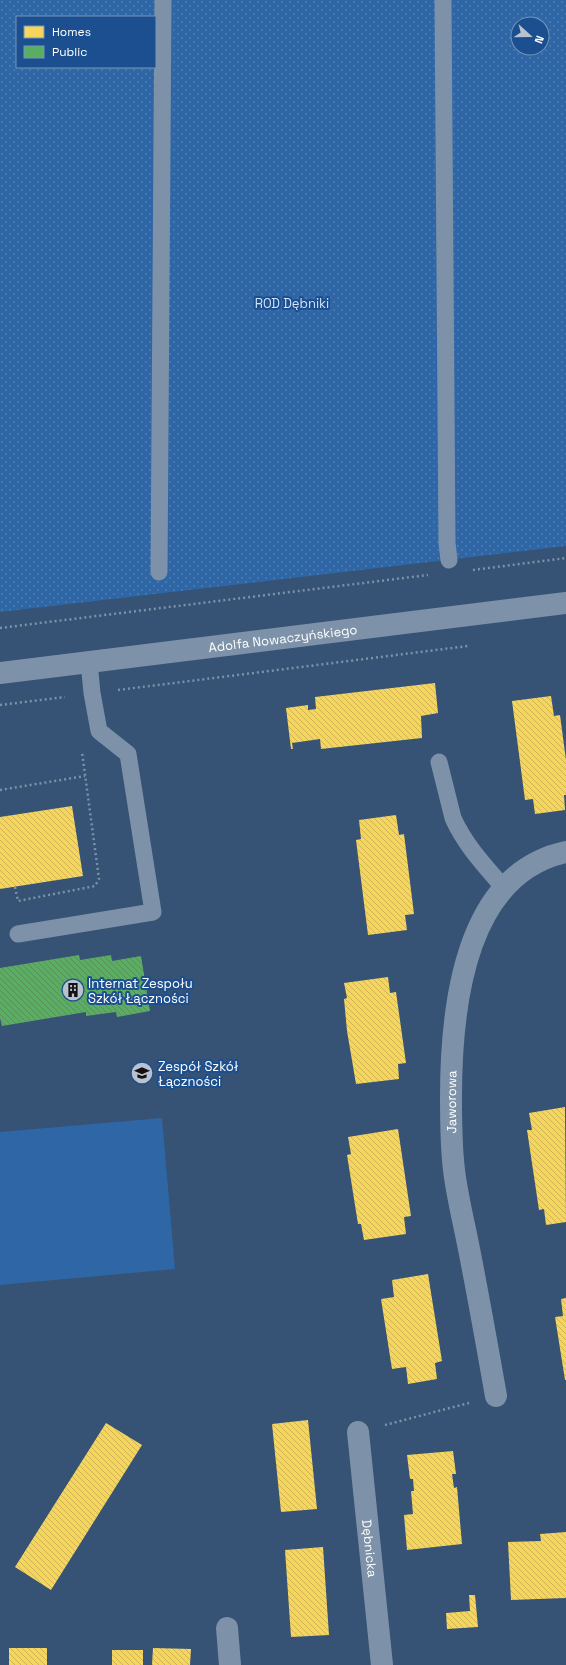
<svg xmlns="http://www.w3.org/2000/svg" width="566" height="1665" font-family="'Space Grotesk',sans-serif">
  <defs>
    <pattern id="garden-dots" width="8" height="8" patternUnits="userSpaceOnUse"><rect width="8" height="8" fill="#2f66a5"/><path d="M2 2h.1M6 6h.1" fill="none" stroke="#4e7db2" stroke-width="1.8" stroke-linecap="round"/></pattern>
    <pattern id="homes-back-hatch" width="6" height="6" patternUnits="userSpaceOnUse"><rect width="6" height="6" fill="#f6d55c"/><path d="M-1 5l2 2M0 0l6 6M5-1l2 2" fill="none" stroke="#ccb358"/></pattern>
    <pattern id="public-back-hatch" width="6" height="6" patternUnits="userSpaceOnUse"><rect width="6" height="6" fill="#5aae61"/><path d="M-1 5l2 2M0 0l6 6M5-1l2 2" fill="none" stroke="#56915b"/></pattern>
  </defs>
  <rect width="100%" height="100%" fill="#365274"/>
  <path fill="#2f66a5" d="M162,1118L175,1269L0,1285V1132Z"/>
  <path fill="url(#garden-dots)" fill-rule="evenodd" d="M0,0H566V546L0,612ZM17,17H155V67H17ZM518,24H542V48H518Z"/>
  <path fill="url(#homes-back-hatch)" d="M435,683L438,713L421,716L422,738L321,749L320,739L292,743L293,749H291L286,708L308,705V710L316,709L315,697Z
    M551,696L554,716L560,715L566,760V795H564L565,810L535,814L533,799L525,800L512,701Z
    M72,806L83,876L0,889V817Z
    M396,815L399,835L404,834L414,914L405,915L407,930L368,935L356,840L361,839L359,820Z
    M388,977L390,993L396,992L406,1063L398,1064L399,1079L356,1084L347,1031L344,999L347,998L344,983Z
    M565,1107L566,1222L546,1225L544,1209L539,1210L527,1130H532L529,1113Z
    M398,1129L411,1216L404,1217L406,1234L364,1240L361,1224H358L347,1155L351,1154L348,1137Z
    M428,1274L442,1361L435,1363L437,1379L408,1384L406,1367L392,1369L381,1299L394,1297L392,1280Z
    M566,1298V1380H565L555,1317L563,1316L561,1299Z
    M308,1420L317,1509L281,1512L272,1424Z
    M106,1423L142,1445L51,1590L15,1567Z
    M453,1451L456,1474H452L454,1488L457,1487L462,1544L407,1550L404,1515L413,1514L411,1491H414L413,1479H410L407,1455Z
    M566,1532V1598L511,1600L508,1542L541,1541L540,1534Z
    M323,1547L329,1635L291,1637L285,1550Z
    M469,1595H475L478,1627L447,1629L446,1613L470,1611Z
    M9,1648H47V1665H9Z
    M153,1648L191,1649L190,1665H152Z
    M112,1650H143V1665H112Z"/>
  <path fill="url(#public-back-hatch)" d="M79,955L80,960L111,955L112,961L141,956L150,1011L117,1017L116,1012L86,1016V1012L2,1026L0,1018V968Z"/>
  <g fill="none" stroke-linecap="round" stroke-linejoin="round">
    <path stroke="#7d92a8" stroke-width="2.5" stroke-dasharray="2 3" stroke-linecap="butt" d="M473,570L566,558
      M0,628L428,575
      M118,690L468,646
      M0,705L65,697
      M0,790L85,776
      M15,887L18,901L95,886L99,879L82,752
      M385,1425L469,1403"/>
    <path stroke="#7d92a8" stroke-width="17" d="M443,0L447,543L449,560
      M159,572L163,0
      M439,762L453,818C465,845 485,866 504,888
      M18,934L153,912L128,754L99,731L92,693L89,662"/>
    <g stroke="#7d92a8" stroke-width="22">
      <path id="s1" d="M496,1396C487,1345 478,1294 468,1244C463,1219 457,1195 454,1170C451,1146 451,1121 451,1097C451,1012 463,874 566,852"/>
      <path id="s2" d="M358,1432L382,1665"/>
      <path d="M227,1628L230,1665"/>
    </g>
    <path stroke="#7d92a8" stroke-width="22" id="s3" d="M0,673L566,603"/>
  </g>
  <defs>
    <g id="building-disc" transform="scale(1.15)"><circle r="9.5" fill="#b9c2ce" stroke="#1b4f8f"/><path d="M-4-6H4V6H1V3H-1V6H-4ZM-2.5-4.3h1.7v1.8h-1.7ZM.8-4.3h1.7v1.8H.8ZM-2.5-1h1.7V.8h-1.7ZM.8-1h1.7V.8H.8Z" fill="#111"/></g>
    <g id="school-disc" transform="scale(1.15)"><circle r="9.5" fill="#b9c2ce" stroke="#1b4f8f"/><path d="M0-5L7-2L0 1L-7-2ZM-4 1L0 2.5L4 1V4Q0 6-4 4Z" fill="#111"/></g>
  </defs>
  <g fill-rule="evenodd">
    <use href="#building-disc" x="73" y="990"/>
    <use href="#school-disc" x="142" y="1073"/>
  </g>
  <g text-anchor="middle" stroke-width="4" stroke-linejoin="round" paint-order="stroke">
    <g font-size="13" fill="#cfe3fa" stroke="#1b4f8f">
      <text x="292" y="308">ROD Dębniki</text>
    </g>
    <g font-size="13" fill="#fff" stroke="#1b4f8f">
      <text dy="5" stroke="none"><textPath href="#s3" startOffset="285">Adolfa Nowaczyńskiego</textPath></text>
      <text dy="5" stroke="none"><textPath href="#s1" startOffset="298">Jaworowa</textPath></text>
      <text dy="5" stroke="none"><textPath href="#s2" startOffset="117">Dębnicka</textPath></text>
    </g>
    <g font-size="13" fill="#fff" stroke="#1b4f8f" text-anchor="start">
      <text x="88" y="988">Internat Zespołu<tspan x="88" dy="15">Szkół Łączności</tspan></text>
      <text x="158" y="1071">Zespół Szkół<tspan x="158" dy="15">Łączności</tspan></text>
    </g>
  </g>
  <rect x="16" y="16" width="140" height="52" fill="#1b4f8f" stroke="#7695bc"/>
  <rect x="24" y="26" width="20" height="12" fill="#f6d55c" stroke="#7695bc"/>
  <text x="52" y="36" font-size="12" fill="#ffffff">Homes</text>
  <rect x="24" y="46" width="20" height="12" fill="#5aae61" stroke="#7695bc"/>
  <text x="52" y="56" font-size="12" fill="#ffffff">Public</text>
  <g transform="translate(530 36) rotate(111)"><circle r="19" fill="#1b4f8f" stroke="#7695bc"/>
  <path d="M0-3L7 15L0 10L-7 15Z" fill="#b9c2ce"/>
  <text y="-6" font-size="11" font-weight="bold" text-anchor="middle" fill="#ffffff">N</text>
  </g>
</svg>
